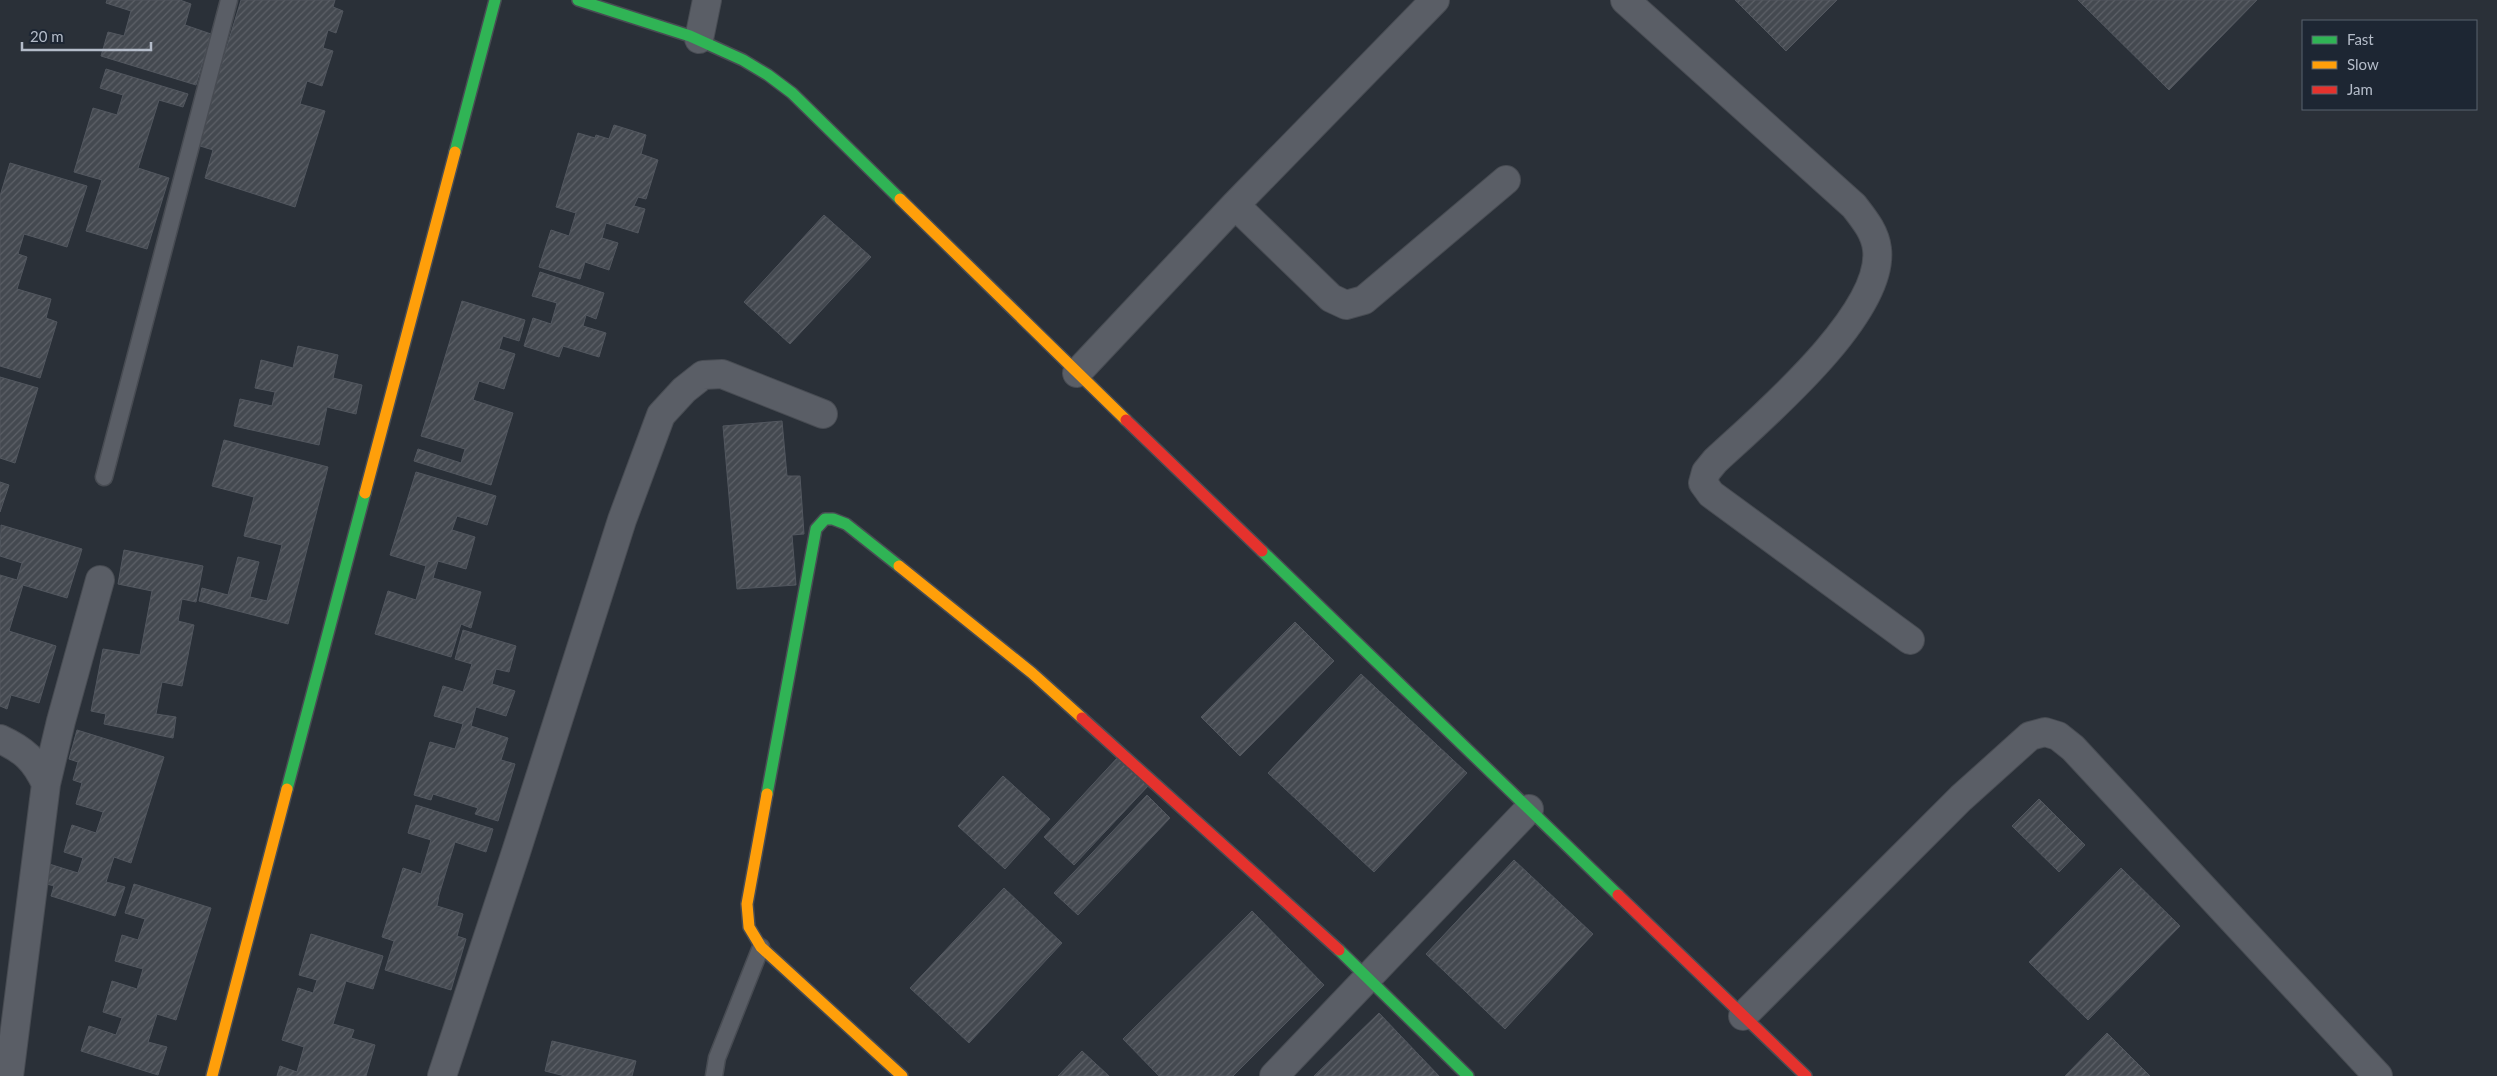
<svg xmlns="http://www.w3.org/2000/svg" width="2497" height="1076" font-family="Lato,sans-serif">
  <defs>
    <pattern id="building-hatch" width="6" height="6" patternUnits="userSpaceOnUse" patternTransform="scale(1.25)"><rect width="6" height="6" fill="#444950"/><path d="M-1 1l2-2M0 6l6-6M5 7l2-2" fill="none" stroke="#5d6168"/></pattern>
  </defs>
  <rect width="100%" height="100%" fill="#2a3038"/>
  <path fill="url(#building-hatch)" stroke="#52575f" d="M107,0H180L191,4L185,25L211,34L196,85L101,56L108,32L124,36L131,11L106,3Z
    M241,0H335L333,7L343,11L336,33L328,30L323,48L333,51L322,86L307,81L300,104L325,111L295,207L205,178L213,150L197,145Z
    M1735,0H1837L1786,51Z
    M2078,0H2257L2169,90Z
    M106,69L188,94L183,107L159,100L138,168L169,178L147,249L86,231L102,180L74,172L93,108L117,115L123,95L100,88Z
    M614,125L646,135L641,154L658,160L646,199L638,197L634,206L645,209L638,233L606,223L602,238L618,243L609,270L585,262L580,279L539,267L551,230L569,236L576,213L556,207L578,133L595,138L596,135L609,139Z
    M10,163L87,186L67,247L24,234L18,254L27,257L17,289L51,299L46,318L57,322L40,378L0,366V196Z
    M824,215L871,257L790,344L744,302Z
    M540,272L604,293L596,319L586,315L583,326L606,333L599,357L563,346L559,357L524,346L533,318L551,324L557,303L532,296Z
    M462,301L525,320L519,341L503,336L499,349L515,354L504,389L479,381L473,400L513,413L491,485L414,461L418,449L461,463L465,449L421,436Z
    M298,346L338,355L333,378L362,385L356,414L327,407L319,445L234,426L240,399L272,406L275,392L255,388L261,360L293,368Z
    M0,377L38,388L15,463L0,458Z
    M782,421L787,476H800L804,534L792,535L796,585L737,589L723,426Z
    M224,440L328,467L288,624L199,601L202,588L228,595L238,557L259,562L250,597L267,601L282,545L244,536L254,497L212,486Z
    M416,472L496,496L487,525L457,516L452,530L475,537L466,569L438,561L433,578L481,592L471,628L461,624L451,657L375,634L388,591L416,600L426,566L390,555Z
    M0,482L9,485L0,512Z
    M1,525L82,549L67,598L23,585L9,631L56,646L39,703L11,695L7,709L0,706V575L17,580L22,563L0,556Z
    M124,550L203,566L196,602L182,599L178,621L194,625L182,686L162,682L156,714L176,717L173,738L104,724L106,714L91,711L103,649L140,655L152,591L118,584Z
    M1295,622L1334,661L1240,756L1201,717Z
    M463,630L516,646L509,672L496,669L492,684L515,691L506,716L476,707L471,726L508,738L501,760L515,764L498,821L475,814L478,808L433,794L431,800L414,795L430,742L455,749L463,724L434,716L443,686L463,692L472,664L455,659Z
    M1361,674L1467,773L1374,872L1268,773Z
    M77,730L164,757L131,863L114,857L106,882L125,887L115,916L51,896L54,886L40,882L46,863L78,873L83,858L64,852L72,825L96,833L103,812L76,804L82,783L73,780L78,762L69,759Z
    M1119,756L1149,785L1074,865L1044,837Z
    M1003,776L1050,819L1005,869L958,826Z
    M1147,795L1170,818L1078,915L1054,893Z
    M2039,799L2085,845L2059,872L2012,826Z
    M416,805L493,829L486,852L455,842L439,895L437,906L463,914L457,936L466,939L451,990L385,970L394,941L382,937L403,868L421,874L431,840L408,833Z
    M1514,860L1593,934L1505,1029L1426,954Z
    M2121,868L2180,926L2088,1020L2029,962Z
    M134,884L211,908L176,1020L157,1014L148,1042L167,1047L158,1075L81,1051L89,1026L116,1035L122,1018L103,1012L112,981L137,989L143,969L115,961L122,935L138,940L145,919L125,913Z
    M1004,888L1062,943L969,1043L910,988Z
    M1252,911L1324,985L1233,1076H1159L1123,1039Z
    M311,934L383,956L373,989L346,981L333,1024L354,1030L351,1038L375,1045L366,1076H277L280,1066L297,1072L304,1047L282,1040L298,988L313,993L317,980L299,975Z
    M1379,1013L1439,1076H1314Z
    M2107,1033L2150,1076H2065Z
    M552,1041L636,1061L632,1076H565L545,1071Z
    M1082,1051L1109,1076H1058Z"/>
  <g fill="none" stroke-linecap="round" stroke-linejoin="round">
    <g stroke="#484c53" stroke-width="19">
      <path id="lane" d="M104,477L229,0
        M714,1076L717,1058L761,947"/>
    </g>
    <g stroke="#484c53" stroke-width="30">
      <path id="street" d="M1625,0L1854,206C1864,219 1875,232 1877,249C1885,314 1759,420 1715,461L1706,472L1703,483L1711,494L1910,640
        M699,39L707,0
        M1235,205L1331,298L1346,305L1364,300L1506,180
        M1077,373L1235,205L1435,0
        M0,739C24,750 35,760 46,784L9,1076
        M46,784L61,721L100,580
        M1743,1016L1961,798L2030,736L2045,732L2058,736L2073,748L2378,1076
        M442,1076L516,852L622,520L661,415L684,390L703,375L722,374L823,414
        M1274,1076L1529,809"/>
    </g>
    <g stroke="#484c53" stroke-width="14">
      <path id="fast" d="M578,0L690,36L743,60L768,75L792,93L900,199
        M455,152L495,0
        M1262,551L1618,895
        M287,789L365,493
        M767,794L816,529L825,519H833L846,524L899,566
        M1339,950L1468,1076"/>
    </g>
    <g stroke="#484c53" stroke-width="14">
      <path id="slow" d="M900,199L1126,420
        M365,493L455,152
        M899,566L1032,673L1082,718
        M767,794L747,904L749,927L761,947L902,1076
        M212,1076L287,789"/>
    </g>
    <g stroke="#484c53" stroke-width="14">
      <path id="jam" d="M1126,420L1262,551
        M1082,718L1339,950
        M1618,895L1806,1076"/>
    </g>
    <use href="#lane" stroke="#5a5e66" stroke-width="16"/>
    <use href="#street" stroke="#5a5e66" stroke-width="28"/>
    <use href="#fast" stroke="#30b455" stroke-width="11"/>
    <use href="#slow" stroke="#ff9f0a" stroke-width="11"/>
    <use href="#jam" stroke="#e5322d" stroke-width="11"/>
  </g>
  <rect x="2302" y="20" width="175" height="90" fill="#1d2633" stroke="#59626f"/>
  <rect x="2312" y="36" width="25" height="8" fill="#30b455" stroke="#59626f"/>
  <text x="2347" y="45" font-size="15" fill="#b4bcc9">Fast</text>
  <rect x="2312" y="61" width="25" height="8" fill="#ff9f0a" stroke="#59626f"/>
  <text x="2347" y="70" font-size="15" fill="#b4bcc9">Slow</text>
  <rect x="2312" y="86" width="25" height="8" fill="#e5322d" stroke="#59626f"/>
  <text x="2347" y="95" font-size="15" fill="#b4bcc9">Jam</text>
  <path d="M22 42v8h129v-8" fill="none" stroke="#b4bcc9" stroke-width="2.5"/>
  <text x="30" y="42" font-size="15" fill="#b4bcc9" stroke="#1d2633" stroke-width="4" paint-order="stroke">20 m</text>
</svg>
